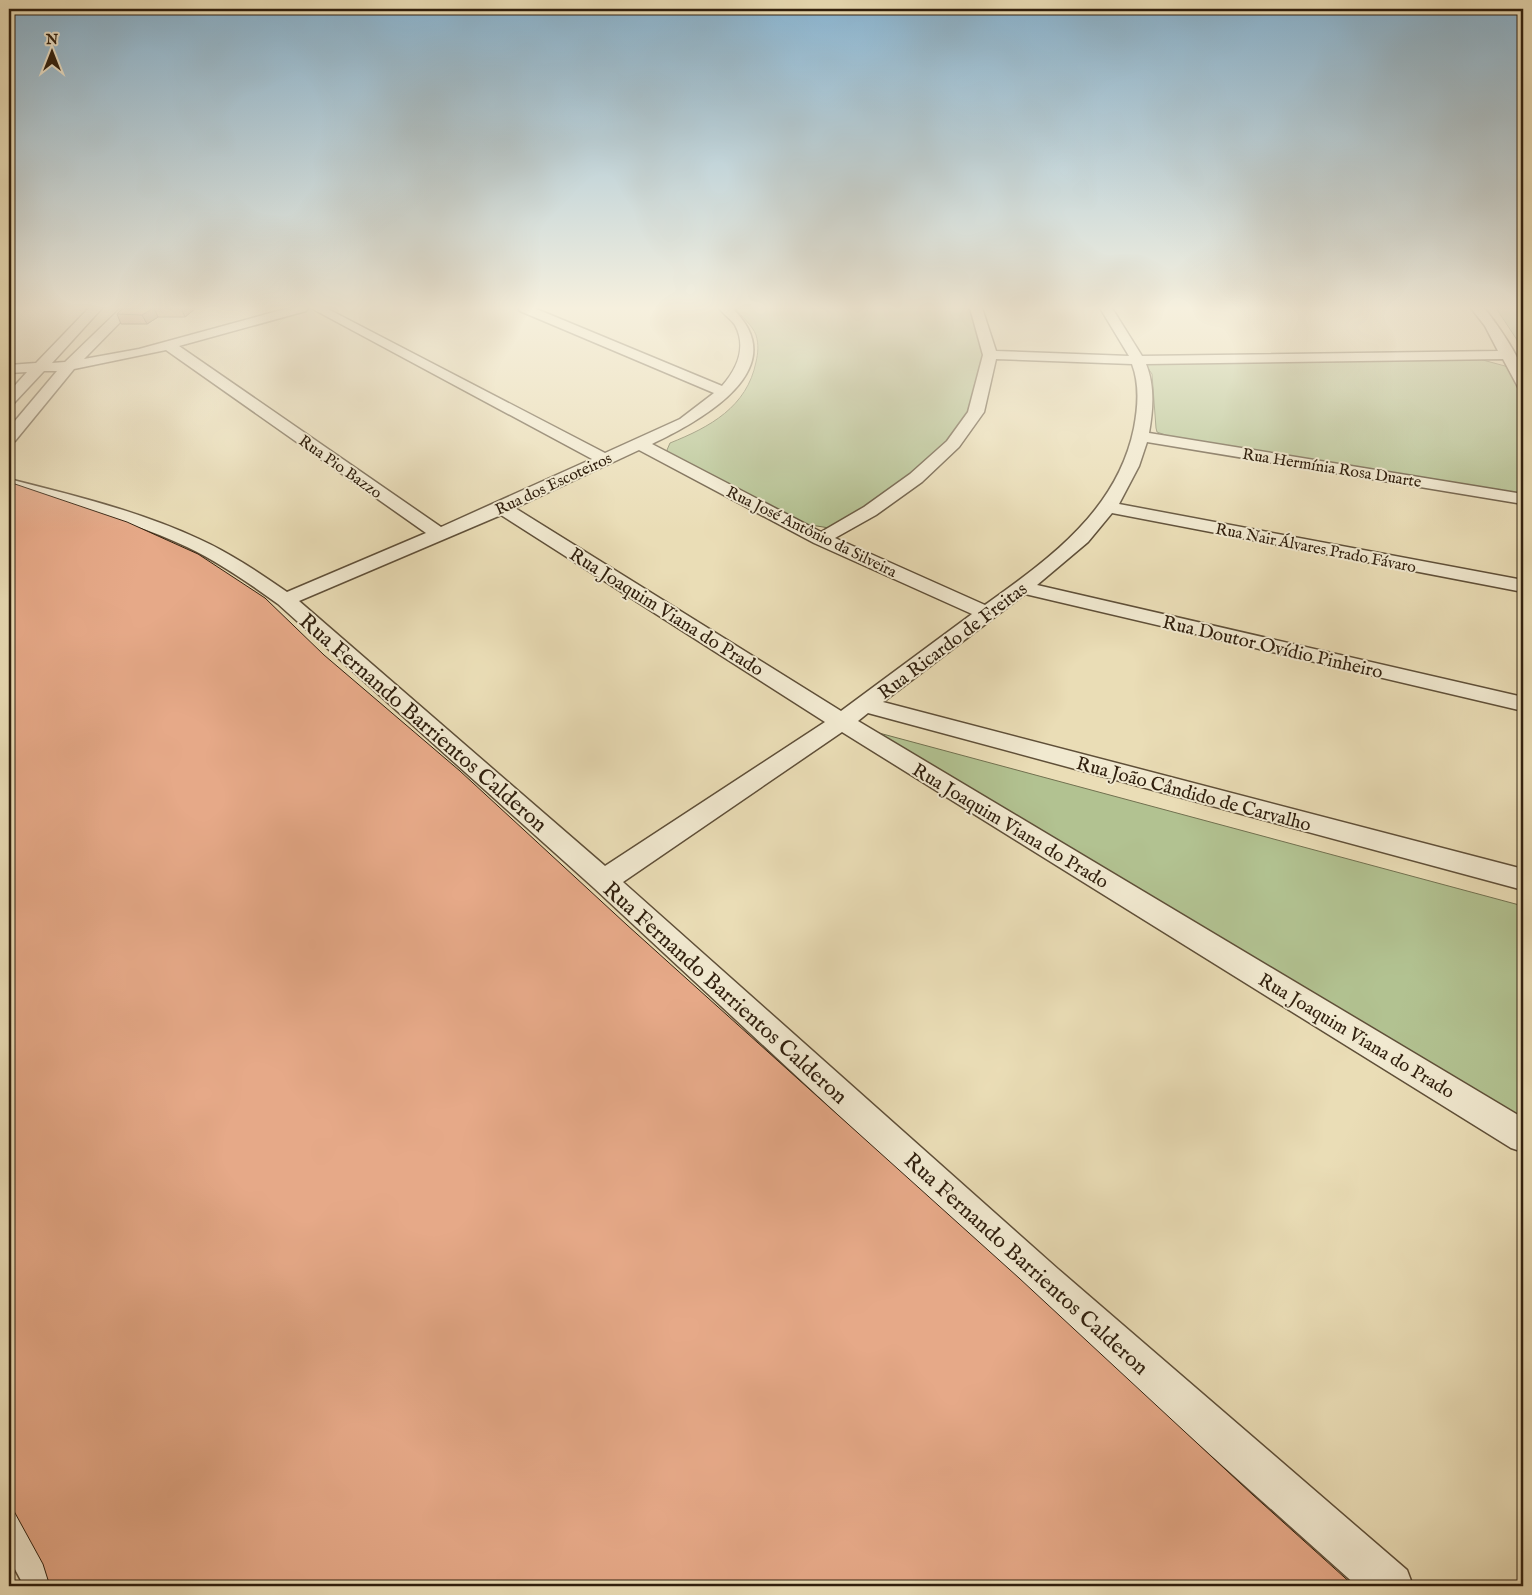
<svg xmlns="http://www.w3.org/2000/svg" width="1532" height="1595" font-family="'IM FELL English',serif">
  <rect width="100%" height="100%" fill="#eaddb6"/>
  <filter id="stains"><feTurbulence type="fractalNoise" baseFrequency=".004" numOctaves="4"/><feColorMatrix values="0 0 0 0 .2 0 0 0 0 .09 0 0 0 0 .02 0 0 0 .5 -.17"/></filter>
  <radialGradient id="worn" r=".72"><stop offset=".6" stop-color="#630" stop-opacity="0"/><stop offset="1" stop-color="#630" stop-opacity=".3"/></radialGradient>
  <path fill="#b2c291" stroke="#727150" d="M735,308H968L980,334L985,355L973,412L915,478L829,528L805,524L669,454L667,450L670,443C710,427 747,407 756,362C758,353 759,345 756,335C753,326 741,316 735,308Z
    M1496,308H1523V349Z
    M1479,359L1505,366L1513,373L1523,393V498L1346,469L1168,436L1157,432L1156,428L1152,374L1145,364L1170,361Z
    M879,733L1523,906V1124Z"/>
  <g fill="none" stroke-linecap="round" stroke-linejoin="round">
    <g stroke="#5f4f38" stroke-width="3">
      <path id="minor" d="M89,308H102L52,363L65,362L121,308H134L84,359L139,349L289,308H308L306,311L179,346L441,527L592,459L311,308H326L605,453L680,419L714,393L520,311L518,308H534L722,386C737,369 747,347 735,325C731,319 723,314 719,308H732C796,369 700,421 652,444L821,532L864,507L910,474L947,441L968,412L983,355L970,308H982L996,351L1129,356L1100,308H1112L1142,356L1498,351L1485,326L1471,308H1484C1495,321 1520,357 1523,372C1524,377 1523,383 1523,388L1518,387L1503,359L1146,364C1155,386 1153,410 1149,433L1523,494V504L1147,442L1139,466L1119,504L1523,580V592L1112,513L1088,542L1037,585L1523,697V711L1025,594L883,702L1523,869V890L868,713L858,721L1523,1118V1152L1511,1148L842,732L623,882L1058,1269L1407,1570L1413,1586H1357L1032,1295L594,888L278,604C249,583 220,563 187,547C131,520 68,507 9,489V479C72,495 139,511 199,539C230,553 258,572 287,592L426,533L166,350L74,369L15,441L9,443V428L57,371H44L14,403L9,404V392L27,372L9,373V365L36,363ZM996,359L1132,364C1140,385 1138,407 1134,428C1117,511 1049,559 985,605L835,538L876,515L922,482L959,447L984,412ZM639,450L814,543L972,614L841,711L515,508ZM501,515L825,722L605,866L299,601Z
        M9,1492L24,1499L64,1570L70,1586H24L9,1558Z"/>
    </g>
    <use href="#minor" fill="#f1e9d0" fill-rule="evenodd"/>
  </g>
  <path fill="#c69175" stroke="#31200e" d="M123,308H196L185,317H158L147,324H121L117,314Z"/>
  <path fill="#a1765f" stroke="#31200e" d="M153,308H154L158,317L147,324L142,315Z
    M181,308H196L185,317Z"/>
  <path fill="#e6a988" stroke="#31200e" d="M123,308H153L142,315L117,314Z
    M9,482L127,522L198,554L265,598L324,655L460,771L627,925L1019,1278L1253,1495L1354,1586H39L38,1584L49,1583L43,1564L9,1502Z"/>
  <linearGradient id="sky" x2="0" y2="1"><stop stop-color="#89b6d4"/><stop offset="0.58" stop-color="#f6f0de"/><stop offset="1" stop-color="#f6f0de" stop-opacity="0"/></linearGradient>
  <rect width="1532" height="531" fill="url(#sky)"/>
  <g text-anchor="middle" stroke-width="4" stroke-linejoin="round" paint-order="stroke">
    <g font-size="16" fill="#31200e" stroke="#f1e9d0">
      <text transform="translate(341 466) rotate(35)" y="6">Rua Pio Bazzo</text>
      <text transform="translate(1332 467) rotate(9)" y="6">Rua Hermínia Rosa Duarte</text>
      <text transform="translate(553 483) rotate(-25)" y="6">Rua dos Escoteiros</text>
      <text transform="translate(812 531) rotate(26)" y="6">Rua José Antônio da Silveira</text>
      <text transform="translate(1316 547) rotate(11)" y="6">Rua Nair Álvares Prado Fávaro</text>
    </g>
    <g font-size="19" fill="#31200e" stroke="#f1e9d0">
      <text transform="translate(667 611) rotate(32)" y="7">Rua Joaquim Viana do Prado</text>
      <text transform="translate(952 640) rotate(-37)" y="7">Rua Ricardo de Freitas</text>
      <text transform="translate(1273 646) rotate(13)" y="7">Rua Doutor Ovídio Pinheiro</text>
      <text transform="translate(1194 793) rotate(15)" y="7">Rua João Cândido de Carvalho</text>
      <text transform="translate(1011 825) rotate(31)" y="7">Rua Joaquim Viana do Prado</text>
      <text transform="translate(1357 1035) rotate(31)" y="7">Rua Joaquim Viana do Prado</text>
    </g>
    <g font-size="22" fill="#31200e" stroke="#f1e9d0">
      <text transform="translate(424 722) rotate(41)" y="8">Rua Fernando Barrientos Calderon</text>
      <text transform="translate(726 992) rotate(42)" y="8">Rua Fernando Barrientos Calderon</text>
      <text transform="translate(1027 1263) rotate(42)" y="8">Rua Fernando Barrientos Calderon</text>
    </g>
  </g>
  <rect width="1532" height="1595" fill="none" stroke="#eaddb6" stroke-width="30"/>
  <rect x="10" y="10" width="1512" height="1575" fill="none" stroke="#31200e" stroke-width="2.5"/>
  <rect x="15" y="15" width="1502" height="1565" fill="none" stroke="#31200e"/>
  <g transform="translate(52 52)" stroke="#f1e9d0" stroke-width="4" paint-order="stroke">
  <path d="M0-4L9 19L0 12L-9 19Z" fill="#31200e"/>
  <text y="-8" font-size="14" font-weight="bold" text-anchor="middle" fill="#31200e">N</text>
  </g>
  <rect width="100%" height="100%" filter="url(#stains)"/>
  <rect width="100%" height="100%" fill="url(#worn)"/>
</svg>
